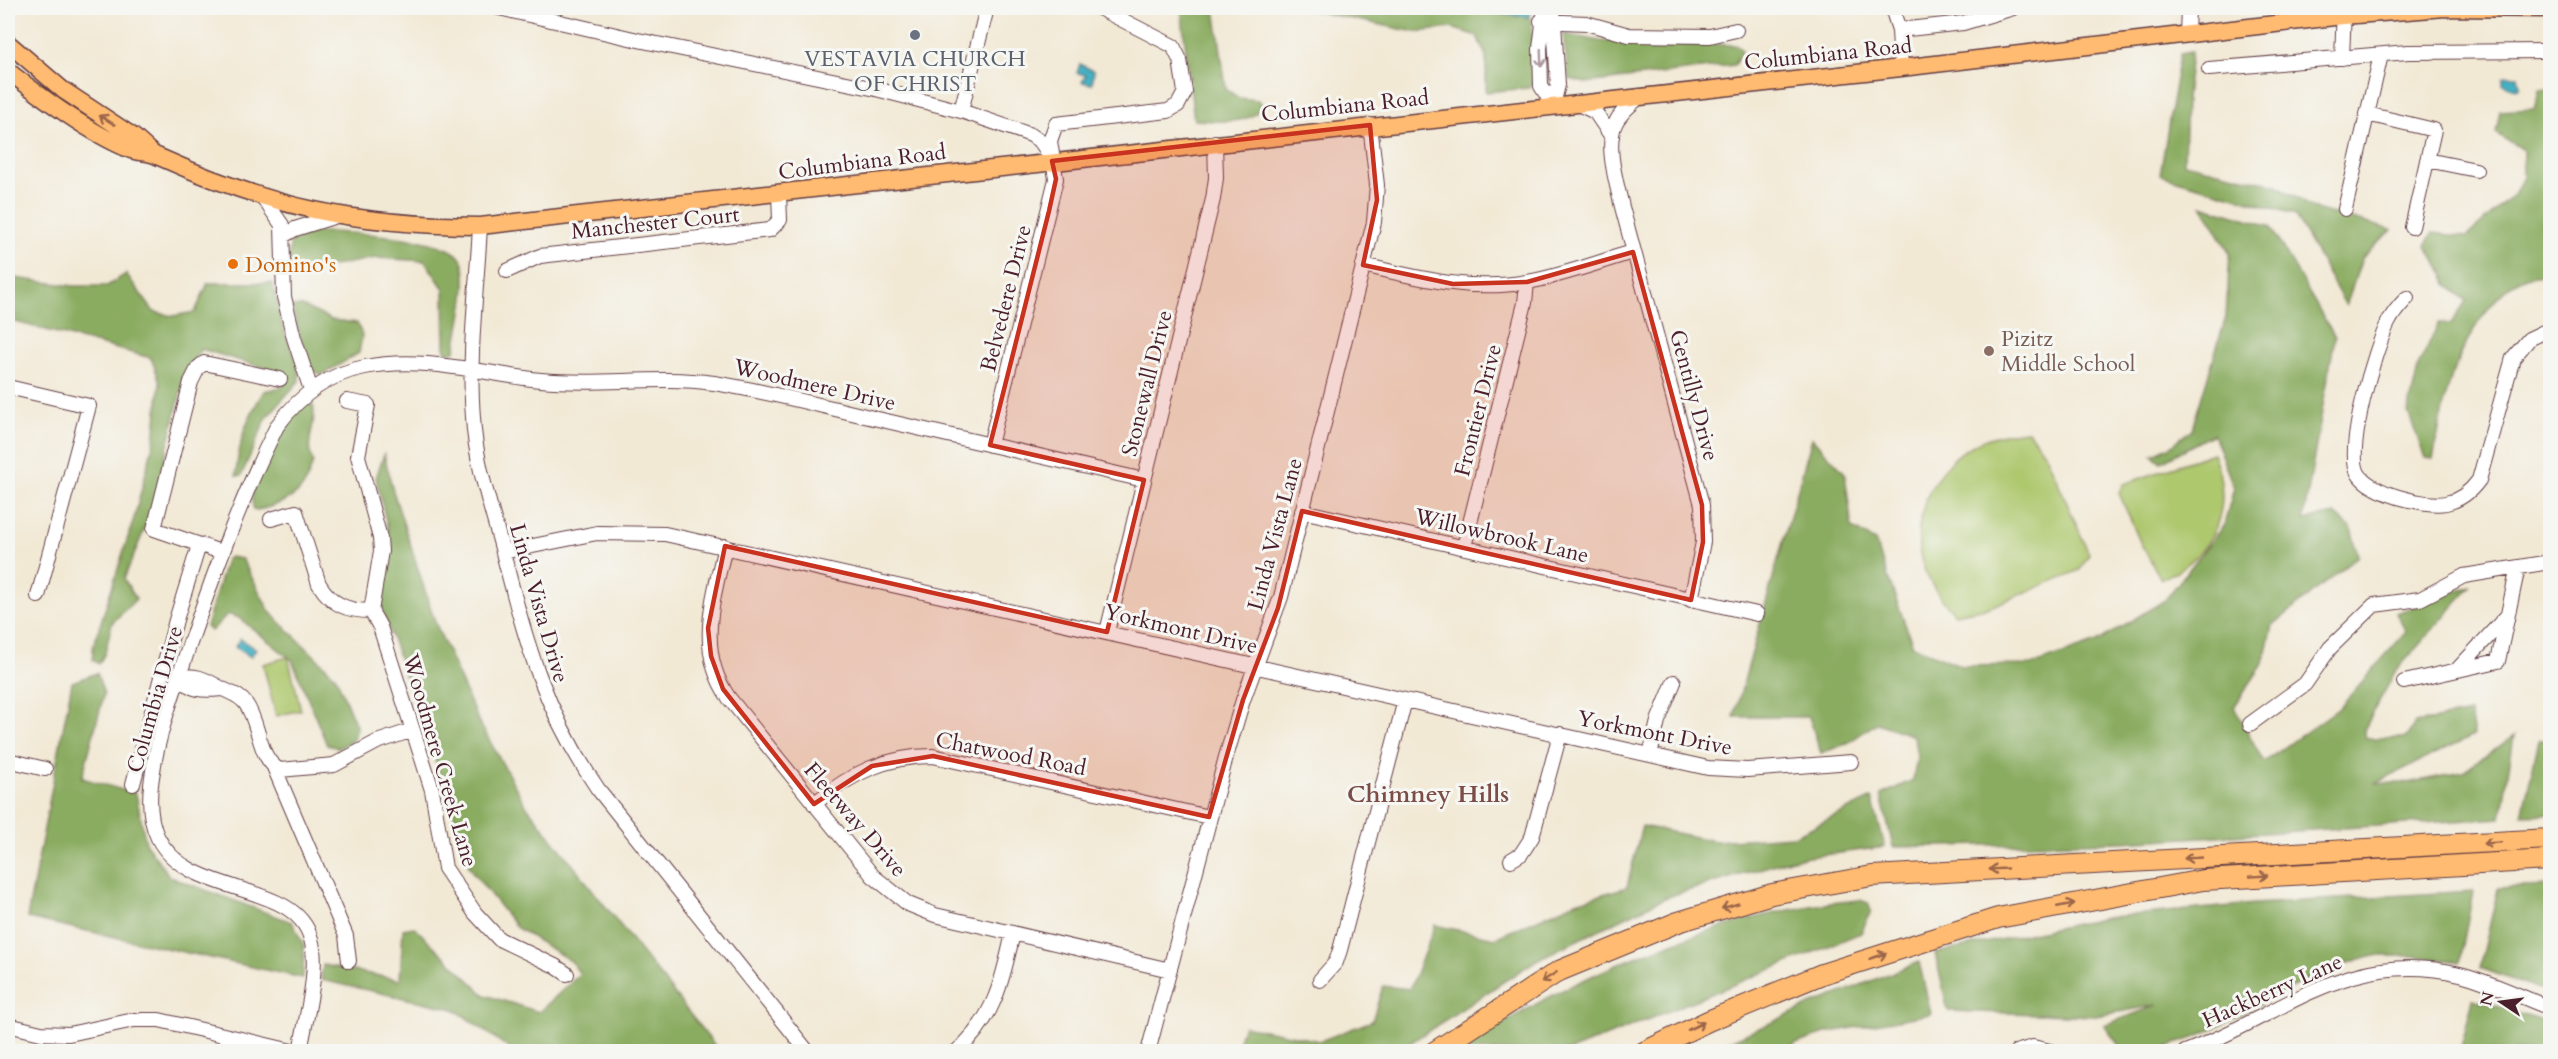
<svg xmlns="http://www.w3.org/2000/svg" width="2558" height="1059" font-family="Cardo,serif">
  <rect width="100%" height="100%" fill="#f6f6f2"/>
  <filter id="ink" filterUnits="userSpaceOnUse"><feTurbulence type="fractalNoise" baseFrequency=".0167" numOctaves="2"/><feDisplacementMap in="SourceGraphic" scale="12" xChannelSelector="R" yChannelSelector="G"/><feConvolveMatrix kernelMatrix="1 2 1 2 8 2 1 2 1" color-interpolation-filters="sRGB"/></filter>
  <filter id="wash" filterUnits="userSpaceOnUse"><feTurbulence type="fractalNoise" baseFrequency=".008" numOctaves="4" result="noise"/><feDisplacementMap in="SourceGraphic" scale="24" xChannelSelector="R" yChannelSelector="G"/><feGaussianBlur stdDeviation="1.35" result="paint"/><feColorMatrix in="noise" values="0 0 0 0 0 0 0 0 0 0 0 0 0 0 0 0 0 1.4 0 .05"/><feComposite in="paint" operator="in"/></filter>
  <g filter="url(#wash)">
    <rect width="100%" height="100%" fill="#f2e9d5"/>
    <path fill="#aec86e" stroke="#7c744c" stroke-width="1.5" d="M2028,431L2047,457L2089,554L2080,570L1990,607L1955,614C1943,602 1933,589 1926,573C1905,527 1931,466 1975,444C1991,435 2010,433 2028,431Z
      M2213,453C2235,508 2215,556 2161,579L2141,544L2119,493L2124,484Z
      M288,657L301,710L276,716L263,664Z"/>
    <path fill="#8aac61" stroke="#6a6646" stroke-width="1.5" d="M1181,8H1215L1226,89L1239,98L1258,100L1262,104C1253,128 1215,120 1194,120Z
      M1300,8H1443L1529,17L1532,25L1535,80L1528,88L1486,92V56L1477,36L1452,28L1415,32Z
      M1563,34L1600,41L1737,45L1742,51L1734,65L1585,83L1569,79Z
      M2191,52L2186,99L2184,163L2277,185L2312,208L2392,230L2362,258L2346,306L2294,214L2160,175L2180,54Z
      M2540,89L2550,90V276C2505,263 2460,346 2450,382C2442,406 2439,433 2433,459L2425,458L2408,412L2419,364L2439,323L2451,324L2466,301L2447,284L2443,272L2425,245L2433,233L2466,237L2514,194L2523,177V150L2496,133L2500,111L2534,109Z
      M2202,205L2270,226L2335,337L2303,520L2335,514L2351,528L2358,556L2272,626L2263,664L2234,707L2264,762L2338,709L2406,632L2396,613L2471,586L2395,672L2364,730L2366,738H2406L2415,723L2470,713L2474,735L2375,783H2407L2463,772L2514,736L2501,818L2122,842L1893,847L1881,795L1913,780L1917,758L1914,736L1877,723L1846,744L1821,753L1809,717H1734L1812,438L1845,473L1852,528L1875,541L1913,646L1962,666L2032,665L2097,642L2165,600L2224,525L2234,488L2213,434L2161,462L2152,455L2171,446L2192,429L2226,317L2230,253Z
      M314,232C341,232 448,235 461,259C472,278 458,329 455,351L445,353L444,289L425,261L376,258L296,273L288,261L291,242Z
      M126,274L154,312L173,316L195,312L208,283H273L281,322L299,367V381L267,417L241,476H236C238,442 246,420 264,391L283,387L285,374L201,349L185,375L152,511L124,579L136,599L112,623L105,653L99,664L93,660V647L135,515L154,441L160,382L151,358L8,320V277L74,286H107Z
      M302,306L332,320L357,323L362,335L359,353L322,375L309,369L292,307Z
      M305,403L313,405C318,424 303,442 313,462C306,486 302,494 278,504C270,507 263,510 254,510C243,478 285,427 305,403Z
      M384,454L393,491L435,622L478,720L525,804L719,1051H513L454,1009L321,980L323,965L400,980L403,929L414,927L485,995L539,1012L580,974L571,961L517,928L470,869L451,806L380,604L386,578L388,530L376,478Z
      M230,557L242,559L270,612L336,677L357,728L354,739L339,748L327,745L292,660L239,618L228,614L211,631L206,627L226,560Z
      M97,673L104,694L82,778L136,794L146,844L170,877L292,922L304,946L303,978L27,918L72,682Z
      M2539,740L2550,741V814L2522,815Z
      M1872,798L1885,847L1792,859L1667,897L1538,959L1398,1051H1235L1244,1026L1320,1041L1372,1021L1383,986L1410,989L1435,925L1495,938L1576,902L1627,887L1642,826L1715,841L1794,836Z
      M2550,886V994L2480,968L2498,888Z
      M2473,891L2460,962L2414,956H2370L2325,970L2199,1036L2155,1051H2123L2104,1025L2158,1005L2096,1016L1948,1011L1935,953L2111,917L2254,904Z
      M1860,900L1868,903L1871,911L1861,933L1570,1051H1462C1567,975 1730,910 1860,900Z
      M1919,962L1931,1014L1825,1033L1778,1051H1708L1815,1003Z
      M2473,999L2550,1022V1051H2460Z"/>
    <path fill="#45b1c3" stroke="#486877" stroke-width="1.5" d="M1443,8H1531L1529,17Z
      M1080,64L1094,71L1092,84L1082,82L1086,75L1077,73Z
      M2507,76H2518L2520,86L2517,89L2503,84V78Z
      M240,639L256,649L251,657L235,647Z"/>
  </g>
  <g filter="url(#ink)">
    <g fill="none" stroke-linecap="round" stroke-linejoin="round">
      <g stroke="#633d44" stroke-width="16">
        <path id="minor" d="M499,8L638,40L876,89L961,111L1031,135L1041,142L1050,156
          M1545,8L1540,48L1541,86L1553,105
          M1892,8L1899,30L1901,68
          M1541,21L1586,23L1629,35L1710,36L1736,30
          M1899,30L1963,23L2013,8
          M2187,34L2188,8
          M2342,58L2344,8
          M2209,69L2408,52L2550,51
          M1640,96C1631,105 1620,112 1615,124C1605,147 1617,184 1622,207L1702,505L1703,542L1691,600
          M1576,103L1595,112L1612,137
          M1553,105L1558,85L1553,8
          M961,111L987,8
          M2367,114L2434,130L2412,227
          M2427,160L2476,170
          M264,199L282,225L284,297L294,338L311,390
          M2345,209L2381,55
          M480,226C477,287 468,356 473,417C475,459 489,501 500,541C525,637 541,706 598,789L808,1052
          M283,236L295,229L336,216
          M1363,265C1417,278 1471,292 1527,282C1562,276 1598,262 1633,252
          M507,271L540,256L770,230L780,220L779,194
          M2407,298C2399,306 2393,313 2388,323C2375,349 2345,449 2358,473C2369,493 2425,507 2446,503C2461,500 2471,491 2479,480L2513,358L2529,339L2550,329
          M8,387L89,406L38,596
          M347,401L368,405L358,456L380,538L381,551L371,611
          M990,445L1056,179L1050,141L1056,124L1168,111L1178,105L1185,92L1180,60L1173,46L1099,8
          M1302,511L1757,614
          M271,519L296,512L319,584C332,605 347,611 371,611
          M2550,538V552
          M725,546C714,597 695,650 729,698L873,876L908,904L935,915L1170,970
          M1464,547L1525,303L1527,282
          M221,552L154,529L191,382L198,368L204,363L280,379
          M503,552L597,533L665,534L1708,768L1747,770L1851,762
          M371,611L380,627L432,790L445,868L475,913L499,939L555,966L567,974
          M1107,632L1213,199L1216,178L1215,142
          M2457,670L2507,616
          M179,677C196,674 204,679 219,687C229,693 239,694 246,704C260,723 258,760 280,770L334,765L377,742L413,730
          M179,677C192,691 202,691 221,689
          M2404,682L2498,661L2518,567
          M2250,724L2305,684L2330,648L2374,605L2420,599L2464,576L2550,562
          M1650,755L1658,721L1674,682
          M8,760L45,769
          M274,767L346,936L349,961
          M133,784L176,620L199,545
          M814,804C850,774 885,756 933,756L1209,817
          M1511,860L1521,854L1532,837L1560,734
          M1320,980L1336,962L1340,950L1405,700
          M8,1025L41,1033L69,1034L134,1020H159L296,1052
          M300,1052C305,1020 320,970 311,939C295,879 189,899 158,838C148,818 149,793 153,771C159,730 175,689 188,649C214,573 241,498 277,426C300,395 328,374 365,367C424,355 483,374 541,380C599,386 656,375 714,383C766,391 818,405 869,417C961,438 1052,459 1144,480
          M956,1052C994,1020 1003,979 1013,933
          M1148,1052L1226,757L1243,700L1281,597L1374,222L1377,185L1370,125
          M2016,1052L2033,1047L2054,1052
          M2185,1052C2282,1016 2347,947 2460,974C2491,982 2521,997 2550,1008"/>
      </g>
      <g stroke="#633d44" stroke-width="19">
        <path id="major" d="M8,43L63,90L134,137L153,154
          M8,71C43,98 89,133 131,150C139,153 149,152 157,156C273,208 353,225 480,226L1901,68L2343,16L2445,8L2550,9"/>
      </g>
      <g stroke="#633d44" stroke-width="22">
        <path id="highway" d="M1434,1052L1559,971L1678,922L1772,894L1872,876L2550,839
          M1644,1052L1708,1021L1822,974L1998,918L2203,880L2550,860"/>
      </g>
      <use href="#minor" stroke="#fff" stroke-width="14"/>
      <use href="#major" stroke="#ffbb71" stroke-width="16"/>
      <use href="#highway" stroke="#ffbb71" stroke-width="20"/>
    </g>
    <defs><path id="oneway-shaft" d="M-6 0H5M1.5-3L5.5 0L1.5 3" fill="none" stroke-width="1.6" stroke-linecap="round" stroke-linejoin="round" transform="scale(1.5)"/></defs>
    <use stroke="#ae9aa0" href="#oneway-shaft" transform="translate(1541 58) rotate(88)"/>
    <g stroke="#9b654a">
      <use href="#oneway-shaft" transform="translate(107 120) rotate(-148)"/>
      <use href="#oneway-shaft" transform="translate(2492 843) rotate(176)"/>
      <use href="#oneway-shaft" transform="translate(2193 858) rotate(177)"/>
      <use href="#oneway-shaft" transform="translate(1998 869) rotate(177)"/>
      <use href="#oneway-shaft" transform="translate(2259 876) rotate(-4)"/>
      <use href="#oneway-shaft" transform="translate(2066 905) rotate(-11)"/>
      <use href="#oneway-shaft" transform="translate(1730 906) rotate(163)"/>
      <use href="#oneway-shaft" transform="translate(1878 956) rotate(-18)"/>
      <use href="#oneway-shaft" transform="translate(1549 977) rotate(148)"/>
      <use href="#oneway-shaft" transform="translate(1696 1026) rotate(-25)"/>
    </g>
  </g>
  <path fill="#c8321e" fill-opacity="0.2" stroke="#c8321e" stroke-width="4.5" stroke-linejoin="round" d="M1370,125L1377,200L1363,265L1453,284L1527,282L1633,252L1702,505L1703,542L1691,600L1302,511L1278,608L1243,700L1209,817L933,756L872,766L814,804L723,689L711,656L708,628L725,546L1107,632L1144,480L990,445L1049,211L1056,179L1052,161Z"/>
  <circle fill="#6b7280" stroke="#f6f6f2" stroke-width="2" cx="915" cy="35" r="6"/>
  <circle fill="#e8710a" stroke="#f6f6f2" stroke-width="2" cx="233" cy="264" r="6"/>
  <circle fill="#8d6e63" stroke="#f6f6f2" stroke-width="2" cx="1989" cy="351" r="6"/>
  <g text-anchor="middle" stroke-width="6" stroke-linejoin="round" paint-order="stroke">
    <g font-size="22" fill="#4a1f2b" stroke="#f6f6f2">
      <text transform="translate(1828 53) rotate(-6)" y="8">Columbiana Road</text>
      <text transform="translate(1345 105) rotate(-6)" y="8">Columbiana Road</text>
      <text transform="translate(862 161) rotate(-7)" y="8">Columbiana Road</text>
      <text transform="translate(655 222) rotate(-6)" y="8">Manchester Court</text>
      <text transform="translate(1005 298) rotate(-76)" y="8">Belvedere Drive</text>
      <text transform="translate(1146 383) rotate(-76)" y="8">Stonewall Drive</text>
      <text transform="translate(815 384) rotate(13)" y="8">Woodmere Drive</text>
      <text transform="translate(1695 395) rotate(75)" y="8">Gentilly Drive</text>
      <text transform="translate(1477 410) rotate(-76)" y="8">Frontier Drive</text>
      <text transform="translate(1274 534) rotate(-75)" y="8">Linda Vista Lane</text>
      <text transform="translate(1502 535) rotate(13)" y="8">Willowbrook Lane</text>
      <text transform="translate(540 603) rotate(74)" y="8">Linda Vista Drive</text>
      <text transform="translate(1181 628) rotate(13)" y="8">Yorkmont Drive</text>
      <text transform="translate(154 699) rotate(-74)" y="8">Columbia Drive</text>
      <text transform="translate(1655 732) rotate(11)" y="8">Yorkmont Drive</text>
      <text transform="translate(1011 753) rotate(11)" y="8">Chatwood Road</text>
      <text transform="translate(441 760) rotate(74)" y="8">Woodmere Creek Lane</text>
      <text transform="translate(856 819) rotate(49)" y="8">Fleetway Drive</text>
      <text transform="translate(2272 990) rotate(-24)" y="8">Hackberry Lane</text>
    </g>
    <g font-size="22" fill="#5b616d" stroke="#f6f6f2">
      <text x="915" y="66">VESTAVIA CHURCH<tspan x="915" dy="25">OF CHRIST</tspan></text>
    </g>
    <g font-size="22" fill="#c56008" stroke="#f6f6f2" text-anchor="start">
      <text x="245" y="272">Domino's</text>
    </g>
    <g font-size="22" fill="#785e54" stroke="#f6f6f2" text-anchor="start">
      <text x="2001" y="346">Pizitz<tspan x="2001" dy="25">Middle School</tspan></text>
    </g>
    <g font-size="24" font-weight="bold" fill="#7c4c46" stroke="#f6f6f2">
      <text x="1428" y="802">Chimney Hills</text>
    </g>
  </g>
  <rect width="2558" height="1059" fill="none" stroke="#f6f6f2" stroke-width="30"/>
  <g transform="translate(2501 1002) rotate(283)" stroke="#f6f6f2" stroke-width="4.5" paint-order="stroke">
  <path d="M0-4.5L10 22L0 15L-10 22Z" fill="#4a1f2b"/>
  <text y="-9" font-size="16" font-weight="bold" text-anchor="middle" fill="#4a1f2b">N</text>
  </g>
</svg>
